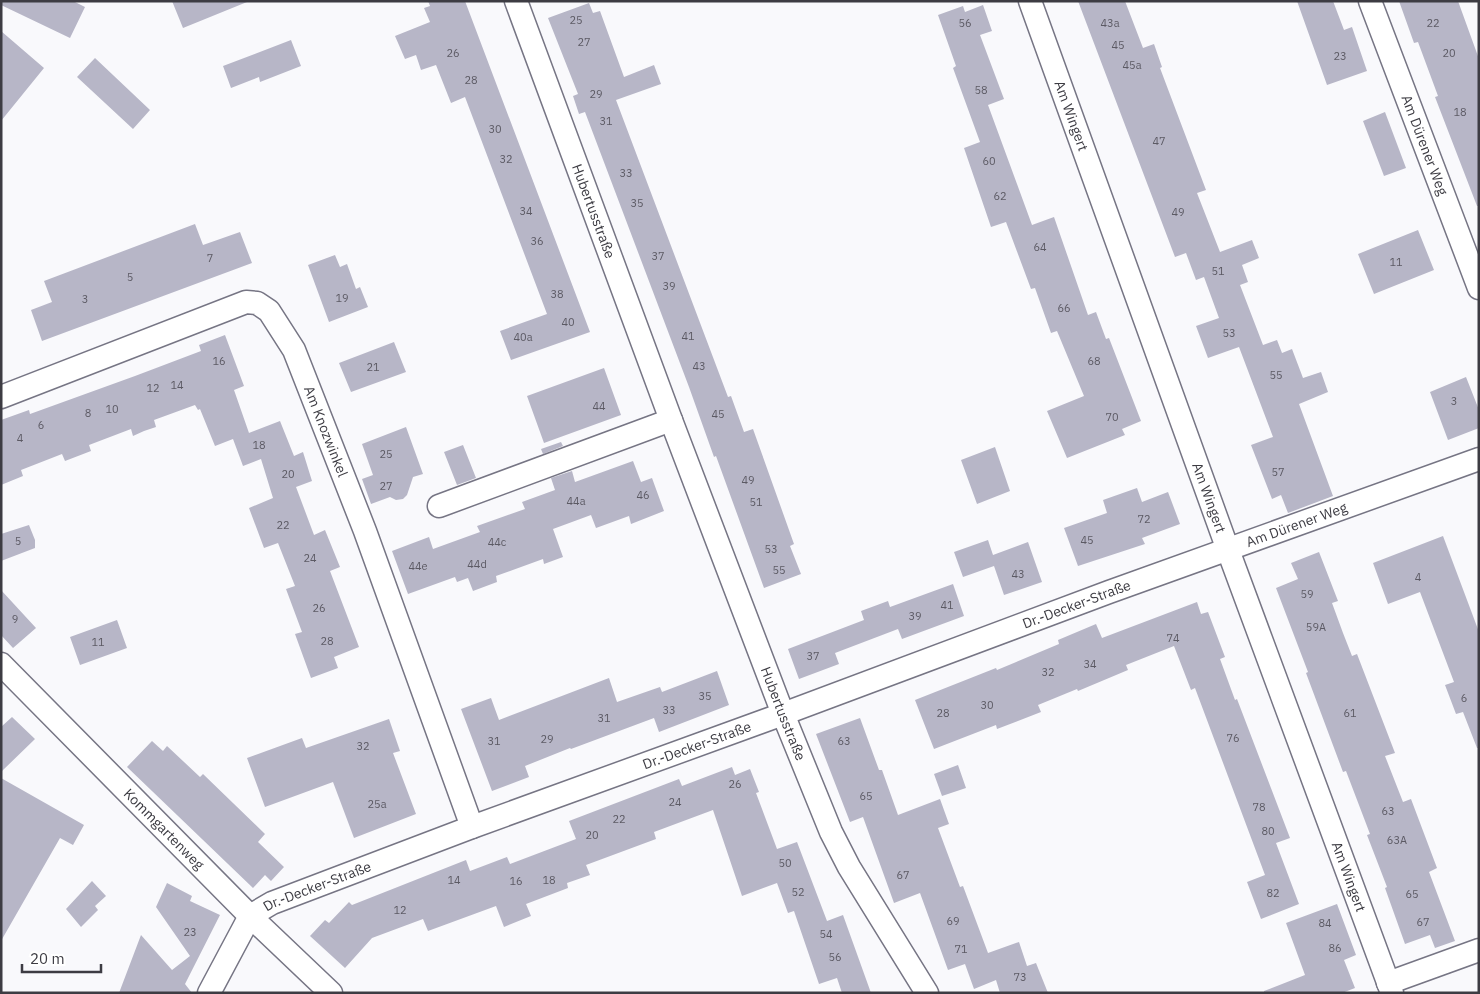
<svg xmlns="http://www.w3.org/2000/svg" width="1480" height="994" font-family="'IBM Plex Sans',sans-serif">
  <rect width="100%" height="100%" fill="#f9f9fc"/>
  <path fill="#b7b6c7" d="M1,1H73L85,7L70,38L1,5Z
    M172,1H247V2L183,28Z
    M428,1H465L590,332L511,360L500,331L547,314L465,97L451,103L436,65L421,70L416,55L405,59L395,36L430,22L424,8L430,6Z
    M1078,1H1125L1143,48L1154,44L1162,67L1160,68L1206,190L1197,193L1220,252L1252,240L1259,258L1242,265L1248,282L1240,285L1263,345L1277,340L1282,353L1292,349L1303,378L1321,372L1328,392L1299,404L1333,496L1288,513L1281,495L1272,499L1251,445L1273,437L1239,347L1208,358L1196,326L1219,318L1204,277L1196,280L1186,253L1175,257Z
    M1297,1H1333L1344,30L1352,27L1367,71L1327,85Z
    M1399,1H1458L1479,59V206H1477L1435,97L1438,96L1418,42L1414,43Z
    M589,3L593,13L600,11L624,77L654,65L661,84L616,100L728,397L731,396L744,432L753,429L794,544L790,546L801,574L764,588L716,456L714,457L689,387L585,112L579,114L573,96L578,94L548,18Z
    M983,5L992,31L980,35L1004,99L988,105L1032,225L1054,217L1088,315L1096,312L1106,339L1109,338L1141,421L1122,429L1125,435L1067,458L1047,411L1084,396L1057,331L1051,333L1035,288L1031,289L1006,222L991,227L964,148L980,142L953,68L956,66L938,15L963,6L965,12Z
    M1,31L44,68L1,121Z
    M291,40L301,66L260,82L259,77L231,88L223,66Z
    M95,58L150,110L133,129L77,77Z
    M1385,112L1406,168L1384,176L1363,121Z
    M195,224L203,245L240,232L252,263L42,341L31,310L52,302L44,281Z
    M1418,230L1434,270L1374,294L1358,254Z
    M335,255L340,267L347,264L356,289L360,287L368,307L329,322L308,265Z
    M225,335L244,386L234,390L249,433L241,436L280,421L294,456L303,452L312,481L296,487L314,535L325,530L340,567L330,571L359,647L334,657L338,668L311,678L295,634L302,632L286,589L295,586L278,543L264,548L249,508L273,498L261,459L243,466L233,439L215,446L200,409L198,410L195,405L154,420L156,427L144,431L133,436L131,429L89,445L91,451L65,461L62,454L21,470L23,476L1,485V420L29,410L30,414L135,376L201,351L199,345Z
    M394,342L406,372L351,392L339,363Z
    M604,368L621,415L544,443L527,396Z
    M1466,377L1479,410V428L1448,440L1430,392Z
    M406,427L423,474L413,477L407,495L403,499L396,500L390,497L371,504L362,479L373,475L362,444Z
    M561,442L563,446L543,454L541,449Z
    M463,445L476,478L457,485L444,452Z
    M995,447L1010,491L977,504L961,460Z
    M633,461L641,482L652,478L664,511L631,524L629,516L596,528L591,515L553,529L563,557L544,564L543,559L496,576L497,582L473,591L468,578L457,582L455,577L408,594L392,551L429,537L433,549L480,532L477,526L525,509L522,502L555,490L551,478L572,471L575,482Z
    M1137,488L1142,502L1168,492L1180,524L1142,538L1145,544L1078,566L1064,528L1107,513L1103,500Z
    M29,525L35,540V548L1,561V534Z
    M1443,536L1479,632V748H1477L1463,712L1456,714L1445,685L1454,682L1420,592L1388,604L1373,563Z
    M988,540L993,555L1028,542L1042,582L1004,595L994,566L963,577L954,552Z
    M1319,552L1338,601L1332,603L1343,633L1352,656L1357,654L1395,753L1385,756L1403,802L1411,799L1437,868L1429,872L1455,941L1435,948L1430,935L1405,944L1385,888L1387,887L1367,835L1370,834L1346,771L1343,772L1306,673L1308,672L1276,588L1298,579L1291,563Z
    M953,584L964,616L902,639L898,629L835,653L839,664L799,679L788,649L864,620L861,611L888,601L890,607Z
    M1,590L36,628L13,648L1,635Z
    M1197,602L1201,614L1208,612L1225,657L1220,659L1235,700L1237,699L1290,838L1276,843L1299,904L1261,919L1247,882L1265,875L1195,688L1191,690L1174,646L1126,665L1128,670L1078,691L1077,689L1038,705L1041,712L997,729L996,725L934,749L915,700L996,668L997,670L1059,644L1058,640L1096,624L1102,638Z
    M117,620L127,648L80,665L70,637Z
    M717,671L729,705L659,732L654,718L571,749L570,748L525,766L529,777L492,791L461,709L491,698L499,720L609,678L617,702L660,687L662,692Z
    M12,717L35,739L1,772V727Z
    M860,718L879,770H882L898,815L940,799L949,824L938,828L960,887L963,886L988,953L1019,942L1027,966L1036,963L1048,993H1000L996,980L974,989L965,964L948,970L920,893L894,903L863,817L850,822L816,734Z
    M389,719L400,751L393,753L416,814L354,838L333,782L265,807L247,758L302,738L306,748Z
    M152,741L163,751L167,746L200,777L203,774L265,834L258,842L284,867L271,881L265,875L253,888L127,767Z
    M958,765L966,788L942,796L934,774Z
    M732,767L735,775L750,769L759,792L756,793L777,849L797,842L827,921L843,915L871,993H842L837,978L819,984L794,911L788,913L777,883L742,896L713,810L654,832L656,839L586,865L590,875L567,883L568,888L526,904L531,916L504,927L496,906L428,931L423,919L372,938L345,968L310,936L325,920L329,923L349,902L352,905L466,860L470,871L507,857L510,864L576,839L569,821L679,779L682,786Z
    M1,778L84,825L73,845L60,838L1,941Z
    M92,881L106,896L95,906L98,910L81,927L66,909Z
    M167,883L192,896L190,901L220,915L185,984L192,993H119L141,935L172,970L190,956L156,907Z
    M1337,904L1356,955L1344,960L1355,988L1342,993H1264V991L1305,975L1286,923Z"/>
  <g fill="none" stroke-linecap="round" stroke-linejoin="round">
    <g stroke="#767584" stroke-width="25">
      <g id="minor">
        <path id="s1" d="M516,1L671,420L783,714L831,832L849,867L927,993"/>
        <path id="s2" d="M1030,1L1228,550L1392,993"/>
        <path id="s3" d="M1370,1L1479,288"/>
        <path id="s4" d="M1,397L246,302L257,303L269,311L294,350L365,531L472,827"/>
        <path d="M439,506L671,420"/>
        <path id="s5" d="M1,664L250,916L331,993"/>
        <path d="M1388,983L1479,950"/>
        <path id="s6" d="M209,993L250,916L272,903L472,827L783,714L1109,592L1479,459"/>
      </g>
    </g>
    <use href="#minor" stroke="#fff" stroke-width="22"/>
  </g>
  <g text-anchor="middle" stroke-width="4.5" stroke-linejoin="round" paint-order="stroke">
    <g font-size="11" fill="#5c5a64">
      <text x="576" y="24">25</text>
      <text x="965" y="27">56</text>
      <text x="1110" y="27">43a</text>
      <text x="1433" y="27">22</text>
      <text x="584" y="46">27</text>
      <text x="1118" y="49">45</text>
      <text x="453" y="57">26</text>
      <text x="1449" y="57">20</text>
      <text x="1340" y="60">23</text>
      <text x="1132" y="69">45a</text>
      <text x="471" y="84">28</text>
      <text x="981" y="94">58</text>
      <text x="596" y="98">29</text>
      <text x="1460" y="116">18</text>
      <text x="606" y="125">31</text>
      <text x="495" y="133">30</text>
      <text x="1159" y="145">47</text>
      <text x="506" y="163">32</text>
      <text x="989" y="165">60</text>
      <text x="626" y="177">33</text>
      <text x="1000" y="200">62</text>
      <text x="637" y="207">35</text>
      <text x="526" y="215">34</text>
      <text x="1178" y="216">49</text>
      <text x="537" y="245">36</text>
      <text x="1040" y="251">64</text>
      <text x="658" y="260">37</text>
      <text x="210" y="262">7</text>
      <text x="1396" y="266">11</text>
      <text x="1218" y="275">51</text>
      <text x="130" y="281">5</text>
      <text x="669" y="290">39</text>
      <text x="557" y="298">38</text>
      <text x="342" y="302">19</text>
      <text x="85" y="303">3</text>
      <text x="1064" y="312">66</text>
      <text x="568" y="326">40</text>
      <text x="1229" y="337">53</text>
      <text x="688" y="340">41</text>
      <text x="523" y="341">40a</text>
      <text x="219" y="365">16</text>
      <text x="1094" y="365">68</text>
      <text x="699" y="370">43</text>
      <text x="373" y="371">21</text>
      <text x="1276" y="379">55</text>
      <text x="177" y="389">14</text>
      <text x="153" y="392">12</text>
      <text x="1454" y="405">3</text>
      <text x="599" y="410">44</text>
      <text x="112" y="413">10</text>
      <text x="88" y="417">8</text>
      <text x="718" y="418">45</text>
      <text x="1112" y="421">70</text>
      <text x="41" y="429">6</text>
      <text x="20" y="442">4</text>
      <text x="259" y="449">18</text>
      <text x="386" y="458">25</text>
      <text x="1278" y="476">57</text>
      <text x="288" y="478">20</text>
      <text x="748" y="484">49</text>
      <text x="386" y="490">27</text>
      <text x="643" y="499">46</text>
      <text x="576" y="505">44a</text>
      <text x="756" y="506">51</text>
      <text x="1144" y="523">72</text>
      <text x="283" y="529">22</text>
      <text x="1087" y="544">45</text>
      <text x="18" y="545">5</text>
      <text x="497" y="546">44c</text>
      <text x="771" y="553">53</text>
      <text x="310" y="562">24</text>
      <text x="477" y="568">44d</text>
      <text x="418" y="570">44e</text>
      <text x="779" y="574">55</text>
      <text x="1018" y="578">43</text>
      <text x="1418" y="581">4</text>
      <text x="1307" y="598">59</text>
      <text x="947" y="609">41</text>
      <text x="319" y="612">26</text>
      <text x="915" y="620">39</text>
      <text x="15" y="623">9</text>
      <text x="1316" y="631">59A</text>
      <text x="1173" y="642">74</text>
      <text x="327" y="645">28</text>
      <text x="98" y="646">11</text>
      <text x="813" y="660">37</text>
      <text x="1090" y="668">34</text>
      <text x="1048" y="676">32</text>
      <text x="705" y="700">35</text>
      <text x="1464" y="702">6</text>
      <text x="987" y="709">30</text>
      <text x="669" y="714">33</text>
      <text x="943" y="717">28</text>
      <text x="1350" y="717">61</text>
      <text x="604" y="722">31</text>
      <text x="1233" y="742">76</text>
      <text x="547" y="743">29</text>
      <text x="494" y="745">31</text>
      <text x="844" y="745">63</text>
      <text x="363" y="750">32</text>
      <text x="735" y="788">26</text>
      <text x="866" y="800">65</text>
      <text x="675" y="806">24</text>
      <text x="377" y="808">25a</text>
      <text x="1259" y="811">78</text>
      <text x="1388" y="815">63</text>
      <text x="619" y="823">22</text>
      <text x="1268" y="835">80</text>
      <text x="592" y="839">20</text>
      <text x="1397" y="844">63A</text>
      <text x="785" y="867">50</text>
      <text x="903" y="879">67</text>
      <text x="454" y="884">14</text>
      <text x="549" y="884">18</text>
      <text x="516" y="885">16</text>
      <text x="798" y="896">52</text>
      <text x="1273" y="897">82</text>
      <text x="1412" y="898">65</text>
      <text x="400" y="914">12</text>
      <text x="953" y="925">69</text>
      <text x="1423" y="926">67</text>
      <text x="1325" y="927">84</text>
      <text x="190" y="936">23</text>
      <text x="826" y="938">54</text>
      <text x="1335" y="952">86</text>
      <text x="961" y="953">71</text>
      <text x="835" y="961">56</text>
      <text x="1020" y="981">73</text>
    </g>
    <g font-size="14" fill="#3d3c43" stroke="#fff">
      <text dy="5" stroke="none"><textPath href="#s2" startOffset="122">Am Wingert</textPath></text>
      <text dy="5" stroke="none"><textPath href="#s3" startOffset="154">Am Dürener Weg</textPath></text>
      <text dy="5" stroke="none"><textPath href="#s1" startOffset="224">Hubertusstraße</textPath></text>
      <text dy="5" stroke="none"><textPath href="#s4" startOffset="422">Am Knozwinkel</textPath></text>
      <text dy="5" stroke="none"><textPath href="#s2" startOffset="528">Am Wingert</textPath></text>
      <text dy="5" stroke="none"><textPath href="#s6" startOffset="1205">Am Dürener Weg</textPath></text>
      <text dy="5" stroke="none"><textPath href="#s6" startOffset="971">Dr.-Decker-Straße</textPath></text>
      <text dy="5" stroke="none"><textPath href="#s1" startOffset="761">Hubertusstraße</textPath></text>
      <text dy="5" stroke="none"><textPath href="#s6" startOffset="566">Dr.-Decker-Straße</textPath></text>
      <text dy="5" stroke="none"><textPath href="#s5" startOffset="232">Kommgartenweg</textPath></text>
      <text dy="5" stroke="none"><textPath href="#s2" startOffset="932">Am Wingert</textPath></text>
      <text dy="5" stroke="none"><textPath href="#s6" startOffset="161">Dr.-Decker-Straße</textPath></text>
    </g>
  </g>
  <rect width="1480" height="994" fill="none" stroke="#3d3c43" stroke-width="5"/>
  <path d="M22 964v8h79v-8" fill="none" stroke="#3d3c43" stroke-width="2.5"/>
  <text x="30" y="964" font-size="15" fill="#3d3c43" stroke="#ffffff" stroke-width="4" paint-order="stroke">20 m</text>
</svg>
